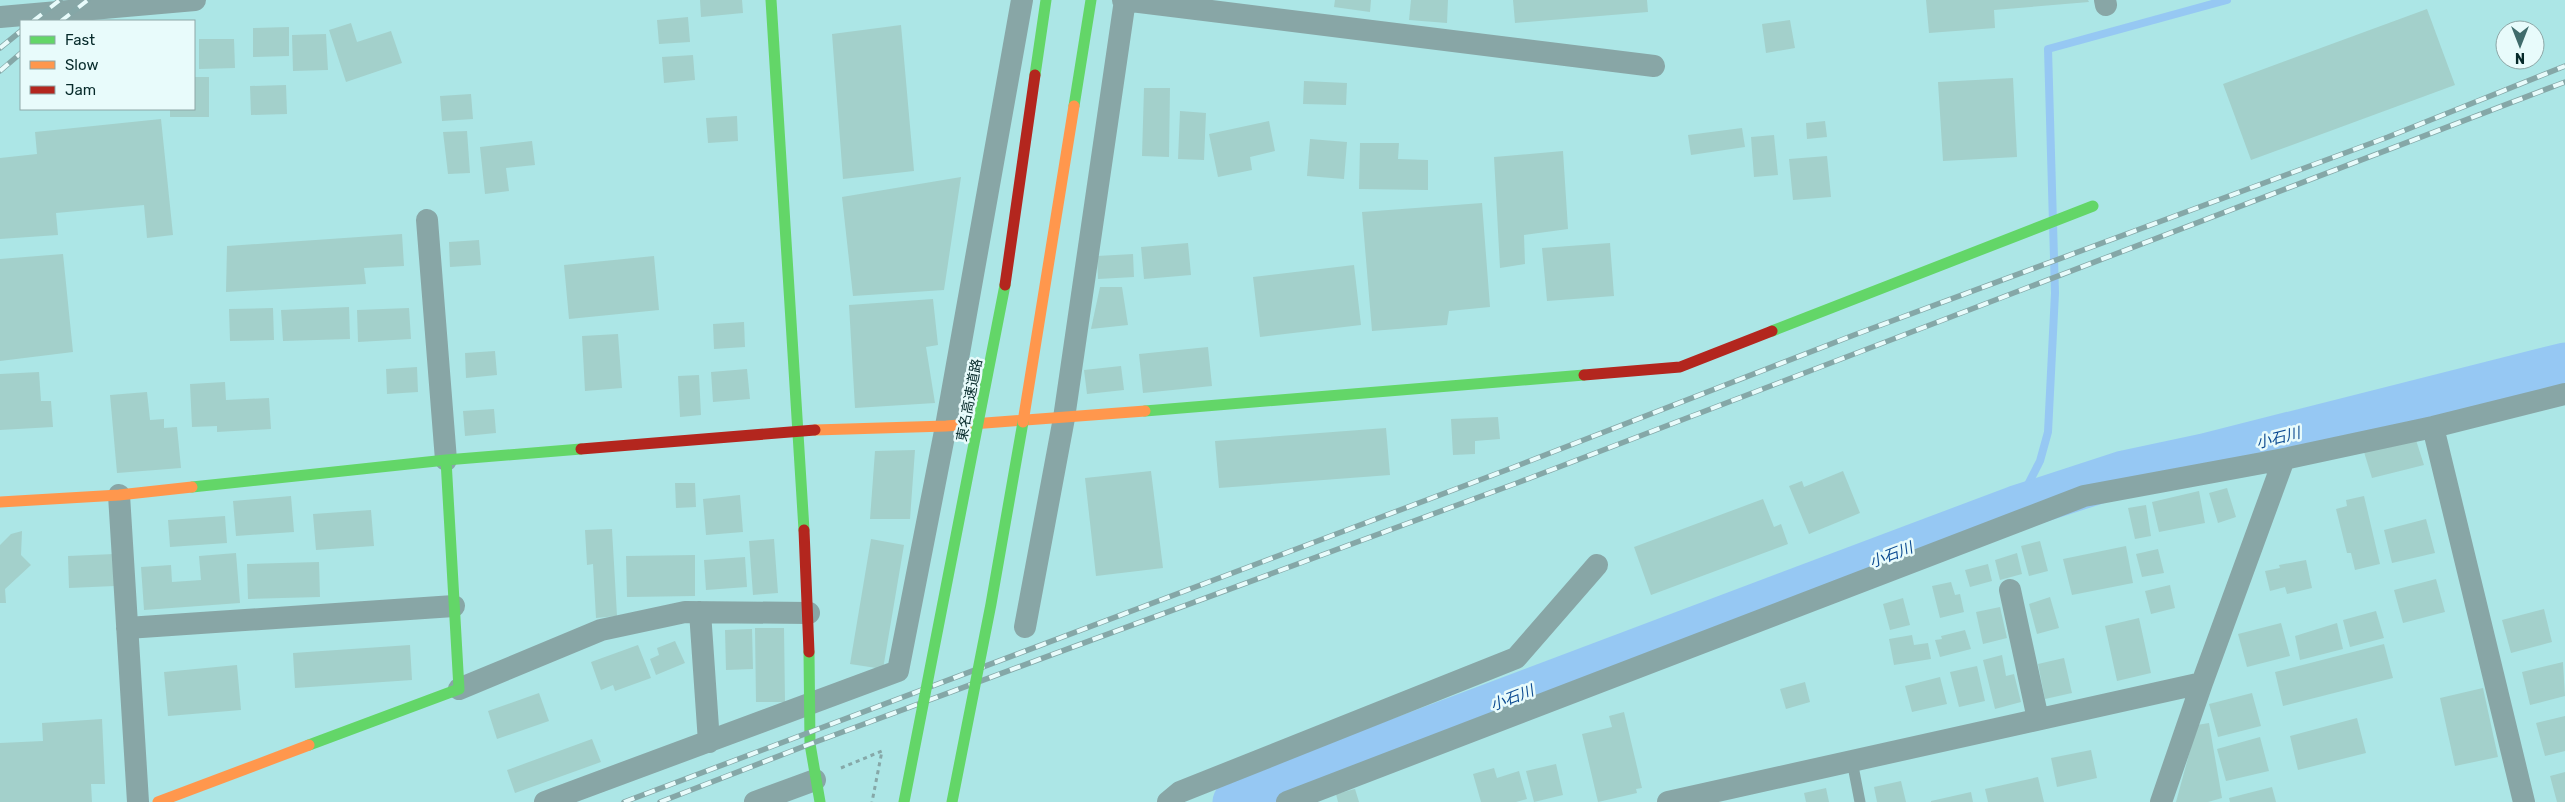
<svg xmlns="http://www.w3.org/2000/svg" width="2565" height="802" font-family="Rubik,'Noto Sans JP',sans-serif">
  <rect width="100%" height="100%" fill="#ace6e6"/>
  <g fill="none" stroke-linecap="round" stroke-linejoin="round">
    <path stroke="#96c8f3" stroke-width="8" d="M2016,508L2040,461L2048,432L2055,293L2048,49L2227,0"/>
    <path stroke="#96c8f3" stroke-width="45" d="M1235,802L2016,508L2124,473L2204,456L2565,365"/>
  </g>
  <path fill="#a3d0cb" d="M700,0H742L743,13L701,17Z
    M1335,0H1371L1370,12L1334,7Z
    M1411,0H1448L1447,23L1409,20Z
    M1513,0H1647L1648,12L1515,23Z
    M1926,0H2088L2089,2L1994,10L1995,28L1929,33Z
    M2427,9L2455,85L2251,160L2223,84Z
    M688,17L690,42L659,44L657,20Z
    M1790,20L1795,48L1766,53L1762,24Z
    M351,23L357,42L391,31L402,63L346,82L329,30Z
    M901,25L914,171L843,179L832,34Z
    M289,27V56L253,57V28Z
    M326,34L328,70L293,71L292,35Z
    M199,39H234L235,68L199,69Z
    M693,55L695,80L664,83L662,57Z
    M194,77H209V117H170V109H194Z
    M2013,78L2017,157L1943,161L1938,82Z
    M1304,81L1347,83L1346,105L1303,104Z
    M286,85L287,114L251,115L250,86Z
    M1144,88H1170L1169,157L1142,156Z
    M471,94L473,119L442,121L440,96Z
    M1180,111L1206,113L1204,160L1178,159Z
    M737,116L738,141L708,143L706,118Z
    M161,119L173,235L147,238L144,205L56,213L58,235L0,239V158L37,154L35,132Z
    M1269,121L1275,151L1250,157L1252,170L1218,177L1209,134Z
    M1825,121L1827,137L1807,139L1806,123Z
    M1742,128L1745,147L1691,155L1688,135Z
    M467,131L470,173L448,174L443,132Z
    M1774,135L1778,175L1754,177L1751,137Z
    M1310,139L1347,142L1344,179L1307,176Z
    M532,141L535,165L506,168L509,191L485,194L480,147Z
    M1360,143H1399L1398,159L1428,160V190L1359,189Z
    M1563,151L1568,229L1524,235L1525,264L1500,268L1494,157Z
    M1827,156L1831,197L1793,200L1789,159Z
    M961,177L944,290L853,296L842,197Z
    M1482,203L1490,307L1449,311L1447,325L1372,331L1362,212Z
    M402,234L404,266L364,268L366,284L226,292L227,246Z
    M479,240L481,265L450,267L449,242Z
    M1188,243L1191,275L1144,279L1141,247Z
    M1610,243L1614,296L1547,301L1542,248Z
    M63,254L73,352L0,361V259Z
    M1133,254L1134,277L1098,279L1097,256Z
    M654,256L659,310L569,319L564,265Z
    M1354,265L1361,325L1260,337L1253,277Z
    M1100,287H1122L1128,325L1091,329Z
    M933,299L938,345L926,347L935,403L855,408L849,305Z
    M349,307L350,339L283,341L281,310Z
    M273,308L274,340L230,341L229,309Z
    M409,308L411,339L358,342L357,310Z
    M744,322L745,347L714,349L713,324Z
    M618,334L622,388L585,391L582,336Z
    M1208,347L1212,386L1143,393L1139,354Z
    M495,351L497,375L466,378L465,353Z
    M1121,366L1124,390L1087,394L1084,370Z
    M417,367L418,392L387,394L386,369Z
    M747,369L750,399L713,402L711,372Z
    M39,372L41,401H51L53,427L0,430V374Z
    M699,375L701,415L680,417L678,376Z
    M225,382L226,400L269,398L271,429L217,432V426L192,427L190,384Z
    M147,392L150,420L164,419V428L177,427L181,468L117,473L110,395Z
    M494,409L496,433L465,436L463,411Z
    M1498,417L1500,439L1475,441V454L1453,455L1451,419Z
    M1386,428L1390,475L1219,488L1215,441Z
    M2416,440L2424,465L2372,478L2364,452Z
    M915,450L910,519H870L875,451Z
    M1151,471L1163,568L1096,576L1085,478Z
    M1843,471L1860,513L1809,534L1789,486L1802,481L1804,487Z
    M675,483H695L696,507L676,508Z
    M2227,488L2236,517L2218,523L2209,493Z
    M2199,491L2205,523L2159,532L2152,502Z
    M740,495L743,532L706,535L703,499Z
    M291,496L294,532L236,536L233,501Z
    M2364,496L2380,564L2355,570L2351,553H2347L2336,509L2347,506L2346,500Z
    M1763,499L1774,527L1781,524L1788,544L1651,595L1634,547Z
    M2146,505L2151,536L2135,539L2128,508Z
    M371,510L374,546L316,550L313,514Z
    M225,516L227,543L170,547L168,520Z
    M2426,519L2435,553L2392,563L2384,530Z
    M612,529L617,616L596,618L593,564L587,565L585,530Z
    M22,531L21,555L31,565L5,589L6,603H0V545L11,534Z
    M774,539L778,593L753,595L749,541Z
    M871,539L904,545L883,669L850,664Z
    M2040,541L2048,571L2029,576L2021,546Z
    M2126,546L2133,583L2072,595L2063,559Z
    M2158,549L2164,573L2142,577L2136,554Z
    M236,553L240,603L144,610L141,567L171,565L172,582L201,580L199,556Z
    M2017,553L2022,574L2000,580L1995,560Z
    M114,554L115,586L69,588L68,556Z
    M695,555V596L627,597L626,556Z
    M745,557L747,587L706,590L704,560Z
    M2306,560L2312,588L2287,594L2285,587L2270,591L2265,571L2280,568L2279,565Z
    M319,562L320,597L248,599L247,564Z
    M1988,564L1992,581L1970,587L1965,570Z
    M2436,579L2445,612L2403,623L2394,590Z
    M1951,582L1955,595L1960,594L1964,612L1940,618L1932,586Z
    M2170,585L2175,608L2151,614L2145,591Z
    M2050,597L2059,628L2037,634L2029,604Z
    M1903,598L1910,625L1890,630L1883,604Z
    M2000,607L2007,638L1983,644L1976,612Z
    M2544,609L2552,642L2511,653L2502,620Z
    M2376,611L2384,638L2350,647L2343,620Z
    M2139,618L2151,673L2117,681L2105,626Z
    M2281,623L2290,656L2247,667L2238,634Z
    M2337,623L2343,649L2300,660L2295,636Z
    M755,628H784L785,702H756Z
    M752,629L753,669L726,670L725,630Z
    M1965,630L1971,649L1940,657L1935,640L1942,639L1941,636Z
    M1912,635L1914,645L1928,643L1931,659L1894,665L1889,639Z
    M675,641L685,663L656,675L650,659L659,655L657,648Z
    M2384,644L2393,678L2283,706L2275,672Z
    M410,645L412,680L295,688L293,653Z
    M638,645L651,678L615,691L613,685L601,690L591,662Z
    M2002,655L2006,676L2014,674L2021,702L1995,709L1983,660Z
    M2064,658L2072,693L2045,699L2038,664Z
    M2563,662L2565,696L2530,705L2522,672Z
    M237,665L241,710L168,716L164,672Z
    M1977,666L1985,701L1959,707L1950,672Z
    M1940,677L1947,704L1912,712L1905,686Z
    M1805,682L1810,702L1786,709L1780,689Z
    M2483,688L2498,757L2455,766L2440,698Z
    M539,693L549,721L497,739L488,711Z
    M2252,693L2261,726L2218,737L2209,704Z
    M1624,712L1642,788L1636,789L1637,793L1598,802L1582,734L1612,727L1609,716Z
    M2565,716V751L2545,756L2536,723Z
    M2357,718L2366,753L2298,770L2290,736Z
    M102,719L105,784H91L92,802H0V743L43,741L42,723Z
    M2209,723L2222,798L2208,802H2176L2197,725Z
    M2260,737L2269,771L2226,781L2217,749Z
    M592,739L601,762L515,793L507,770Z
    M2091,750L2097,778L2057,787L2051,758Z
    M1556,764L1563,795L1534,802L1526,771Z
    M1494,768L1497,778L1519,771L1527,799L1516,802H1481L1473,774Z
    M2565,772V802H2557L2550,776Z
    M2038,777L2044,802H1988L1985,789Z
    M1901,781L1906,802H1877L1874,787Z
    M2272,787L2276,802H2230L2229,798Z
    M1826,788L1829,802H1806L1804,793Z
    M1355,789L1359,802H1338L1336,794Z
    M1971,792L1973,802H1931V801Z"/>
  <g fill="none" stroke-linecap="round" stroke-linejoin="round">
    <path stroke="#86a8a8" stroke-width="3" stroke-dasharray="4 4" stroke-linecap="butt" d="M841,768L882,751L872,802"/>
    <path stroke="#88a6a6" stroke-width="11" d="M1852,761L1860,802"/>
    <path stroke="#88a6a6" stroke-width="22" d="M1123,0L1654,66
      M2105,0L2106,5
      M0,17L195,0
      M427,220L446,460
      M2433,427L2524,802
      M119,495L138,802
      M2010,590L2038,719
      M700,612L709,742
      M1025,627L1064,418L1125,0
      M127,628L454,606
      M459,689L601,630L685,612L809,613
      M545,802L898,671L946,426L1022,0
      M755,802L815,780
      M1168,802L1180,792L1516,658L1597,565
      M1287,802L2084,496L2284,459L2433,427L2565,394
      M1668,802L2202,683
      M2161,802L2202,683L2284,459"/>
    <path stroke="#63d668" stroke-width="11" d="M771,0L804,530
      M1772,331L2093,206
      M1145,411L1584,375
      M192,487L446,460L581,449
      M809,652L810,744L820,802
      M309,745L459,689L446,460"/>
    <path stroke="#ff974d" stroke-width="11" d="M815,430L946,426L1145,411
      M0,502L119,495L192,487
      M158,802L309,745"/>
    <path stroke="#b3261e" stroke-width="11" d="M1584,375L1680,367L1772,331
      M581,449L815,430
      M804,530L809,652"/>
    <g stroke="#85a7a7" stroke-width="5.5">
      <path id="rail" d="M33,21L60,0
        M61,21L88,0
        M0,48L21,31
        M0,71L21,53
        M624,802L1509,469L1854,335L2388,137L2565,66
        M660,802L810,744L1517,483L2565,82"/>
    </g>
    <use href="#rail" stroke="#e8fbfb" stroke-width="4" stroke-dasharray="11" stroke-linecap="butt"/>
    <path stroke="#63d668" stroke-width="11" d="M1035,75L1046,0
      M1074,106L1091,0
      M904,802L1005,285
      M952,802L991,604L1023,422"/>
    <path stroke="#ff974d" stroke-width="11" d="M1023,422L1074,106"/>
    <path stroke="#b3261e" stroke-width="11" d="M1005,285L1035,75"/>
  </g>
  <g text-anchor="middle" stroke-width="5" stroke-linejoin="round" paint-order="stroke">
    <g font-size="14" fill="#062a2a" stroke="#e8fbfb">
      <text transform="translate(969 400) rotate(-79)" y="5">東名高速道路</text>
    </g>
    <g font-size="15" font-style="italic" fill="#0b4a91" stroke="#e8fbfb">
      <text transform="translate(2278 438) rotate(-14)" y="5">小石川</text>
      <text transform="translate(1891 555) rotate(-21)" y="5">小石川</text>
      <text transform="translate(1512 698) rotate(-21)" y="5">小石川</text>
    </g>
  </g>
  <rect x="20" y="20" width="175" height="90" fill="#e8fbfb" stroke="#8ea7a7"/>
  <rect x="30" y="36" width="25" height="8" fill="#63d668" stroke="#8ea7a7"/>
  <text x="65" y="45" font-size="15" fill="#062a2a">Fast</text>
  <rect x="30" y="61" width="25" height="8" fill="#ff974d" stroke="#8ea7a7"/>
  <text x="65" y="70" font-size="15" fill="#062a2a">Slow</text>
  <rect x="30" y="86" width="25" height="8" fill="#b3261e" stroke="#8ea7a7"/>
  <text x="65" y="95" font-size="15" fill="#062a2a">Jam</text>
  <g transform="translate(2520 45) rotate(180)"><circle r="24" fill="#e8fbfb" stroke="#8ea7a7"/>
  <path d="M0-4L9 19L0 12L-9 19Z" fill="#406c6c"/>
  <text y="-8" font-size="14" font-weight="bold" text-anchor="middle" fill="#062a2a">N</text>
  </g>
</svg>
